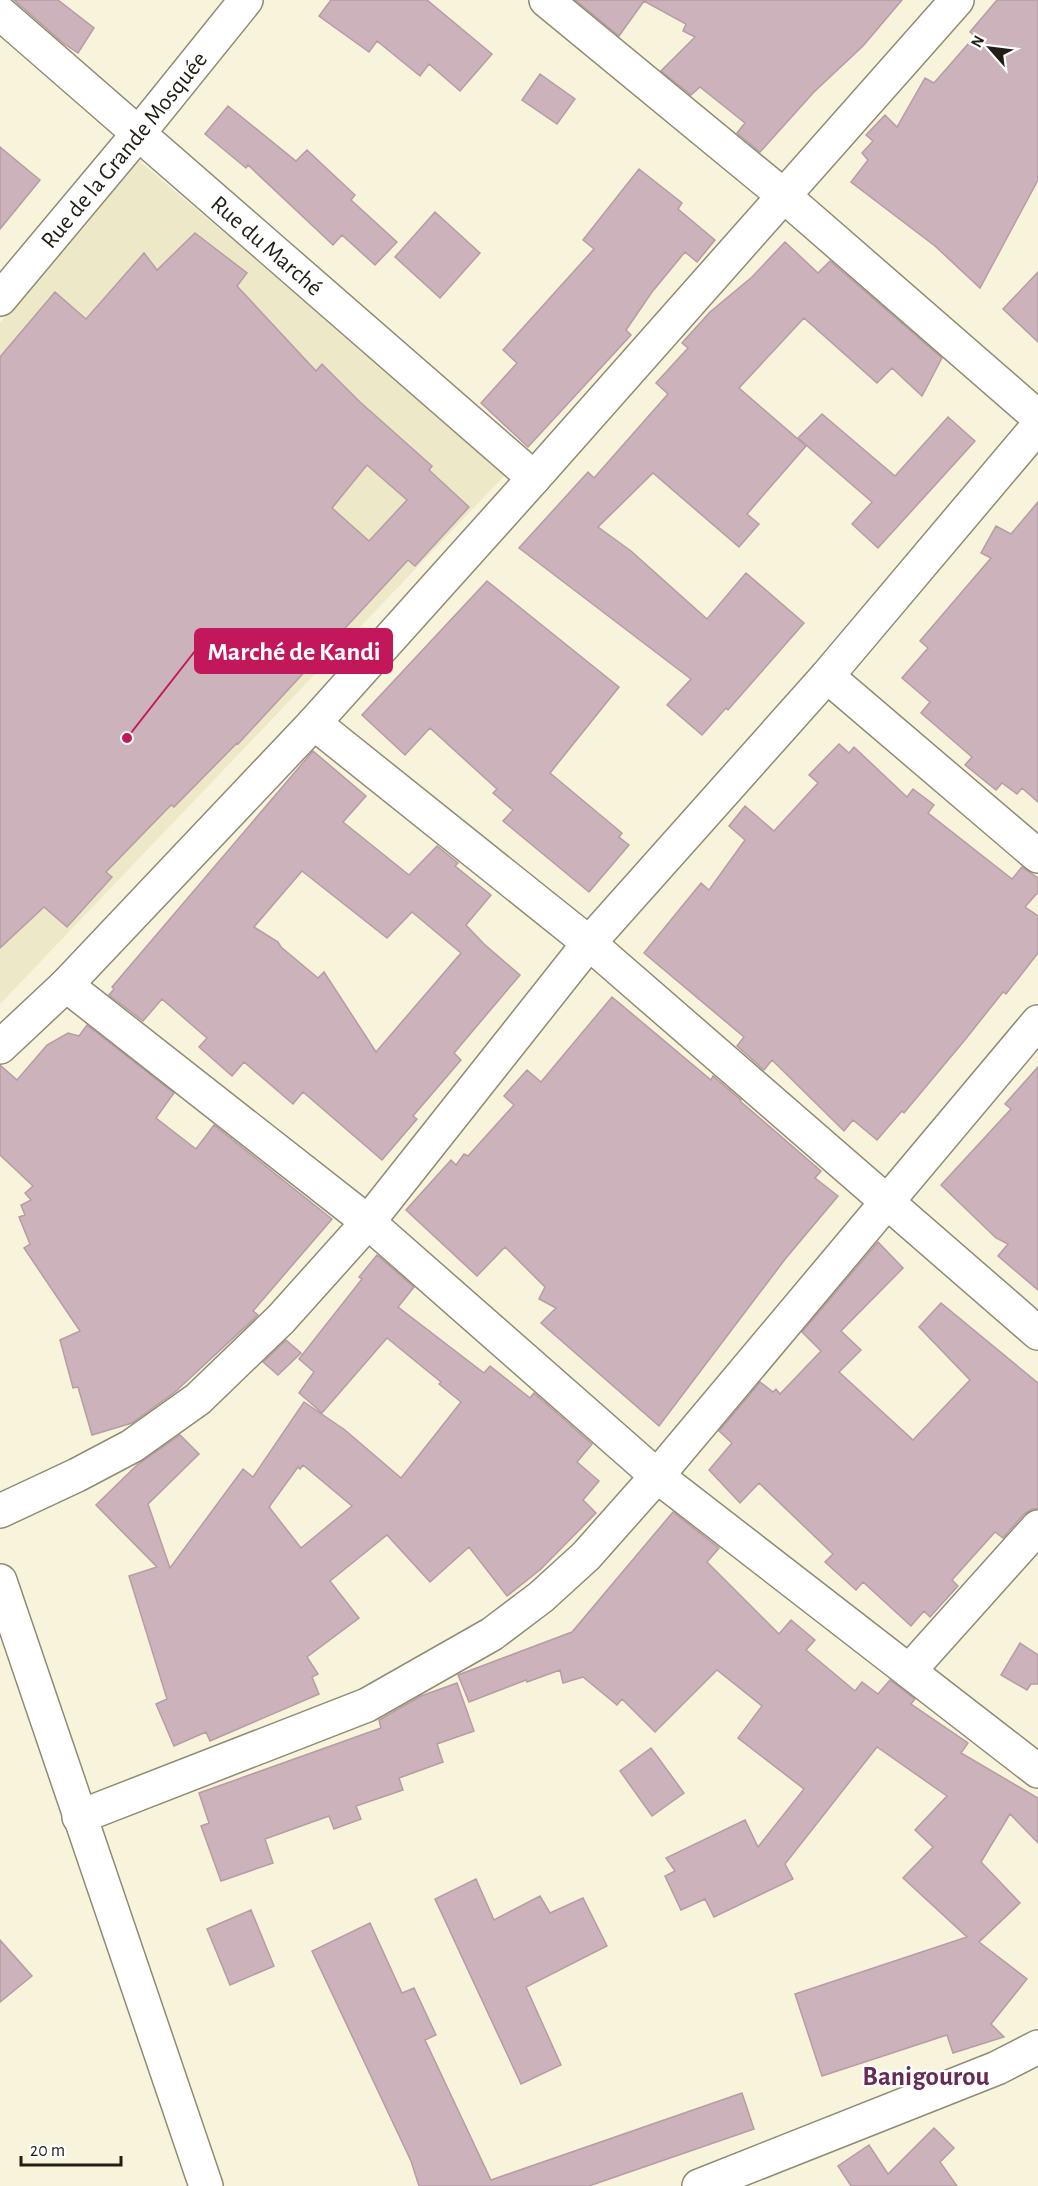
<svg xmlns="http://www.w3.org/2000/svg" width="1038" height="2186" font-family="'Alegreya Sans',sans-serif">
  <rect width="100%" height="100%" fill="#f8f4db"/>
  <path fill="#ede8c8" d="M137,159L507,473L0,1004V323Z"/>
  <path fill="#ccb2ba" stroke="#b69ca4" stroke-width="1.5" fill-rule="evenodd" d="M14,0H58L94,28L78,53L63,43Z
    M331,0H427L492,54L460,91L429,64L420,76L377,41L369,52L319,16Z
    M575,0H902L863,46L814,92L760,152L737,133L745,123L700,87L691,95L661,71L695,37L683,31L686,24L644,1L619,36Z
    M997,0H1038V180L980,288L935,246L851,182L868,160L862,153L873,141L866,135L885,115L897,127L925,78L934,83L975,36L970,32Z
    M540,74L575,99L557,124L522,100Z
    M228,106L296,161L307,150L355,195L351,200L397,242L375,265L342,235L333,245L248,165L246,168L205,134Z
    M0,147L40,180L0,229Z
    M639,169L682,203L678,209L715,240L697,262L685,252L652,292L626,330L631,335L528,447L481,403L517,363L503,350L594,249L583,240Z
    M435,212L480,253L440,298L395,257Z
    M195,233L247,273L237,286L316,371L322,364L360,402L432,466L429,470L469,507L415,566L408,560L238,744L237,743L174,807L171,805L106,872L112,877L67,927L44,907L0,948V357L55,292L86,319L144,253L157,270ZM367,465L407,500L369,541L332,508Z
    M785,242L818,273L830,261L942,358L922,396L892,368L877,383L804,318L739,388L806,446L747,514L759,524L739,547L653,473L598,527L631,551L707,619L746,573L804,623L728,710L726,708L702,735L667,705L691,679L519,548L588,472L594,478L668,394L656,383L688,348L682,343L710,312L752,277Z
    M1038,272V342L1003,309Z
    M822,414L895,476L948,417L975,441L878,548L852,524L872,502L798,438Z
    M1038,502V802L1022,788L1017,794L1002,783L996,790L965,765L972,757L921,713L930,702L902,678L928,648L920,641L991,558L981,553L996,526L1011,534Z
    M487,581L619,687L550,773L622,833L619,837L629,845L589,892L503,821L513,810L493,793L497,789L430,728L405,755L362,715Z
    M839,744L849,753L854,747L907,797L913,789L934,805L928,813L1012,879L1022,867L1038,878V892L1025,907L1038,916V953L1006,994L1003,992L964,1041L904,1113L902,1111L877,1140L853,1120L844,1131L772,1060L764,1070L737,1046L744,1037L644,953L701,883L709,890L745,840L729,826L745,806L774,831L818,783L809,775Z
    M313,751L366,796L343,822L409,875L437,846L458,863L455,866L491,895L466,925L484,944L520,975L454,1053L461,1060L413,1116L417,1119L382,1160L303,1092L293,1104L244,1062L232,1076L199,1047L207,1038L162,999L143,1021L109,995L114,989L112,987ZM302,871L387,938L412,912L461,953L376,1052L324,972L318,978L281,947L278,942L254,927Z
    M612,997L711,1080L713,1076L741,1100L740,1101L821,1171L815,1178L838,1196L786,1258L659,1426L541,1323L556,1308L539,1299L545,1287L505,1247L477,1276L406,1210L451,1160L456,1165L464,1154L468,1156L514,1105L504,1096L527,1070L541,1082Z
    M87,1025L174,1093L156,1118L196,1149L214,1125L332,1219L253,1311L258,1315L175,1392L132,1423L92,1435L78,1387L73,1388L60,1340L80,1331L24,1248L30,1244L19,1217L25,1215L21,1205L31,1200L25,1193L33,1186L0,1155V1065L17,1080L47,1045L68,1033L79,1036Z
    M1038,1067V1290L998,1256L1008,1244L996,1238L941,1185L1011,1109L1005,1104Z
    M878,1242L903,1268L841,1331L861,1350L839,1372L913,1440L970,1380L919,1327L941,1303L1038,1383V1509H1032L1024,1514L1003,1538L995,1532L952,1580L958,1586L930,1617L924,1611L911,1626L863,1582L856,1590L825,1562L833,1554L759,1483L740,1503L709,1470L732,1443L719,1431L760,1382L773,1392L776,1389L780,1394L821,1351L802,1332Z
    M377,1255L414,1287L398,1307L484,1373L490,1366L530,1398L534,1393L592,1444L577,1462L599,1481L583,1500L596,1513L541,1569L507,1596L469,1547L430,1582L387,1535L330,1581L359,1618L307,1657L318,1674L312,1677L319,1694L210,1741L206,1732L174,1746L156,1704L167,1699L129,1576L157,1567L96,1505L137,1465L180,1435L199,1454L148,1504L170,1568L243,1469L253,1477L304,1402L345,1430L401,1478L461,1402L439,1384L441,1382L387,1338L322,1413L299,1393L314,1372L299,1359L362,1279L359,1277ZM303,1465L352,1506L301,1548L269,1507L298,1467L300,1469Z
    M286,1340L301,1353L278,1375L263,1362Z
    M673,1512L719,1548L707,1562L779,1634L791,1620L815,1640L806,1650L855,1691L862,1682L878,1694L890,1680L915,1699L911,1704L968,1743L961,1753L1038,1798V1843L1010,1814L981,1862L1020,1903L979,1942L1027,1979L991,2024L1004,2037L953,2053L947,2035L822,2076L795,1994L967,1937L903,1878L933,1847L915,1830L947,1796L877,1747L785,1864L793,1879L714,1917L705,1899L681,1910L665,1876L675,1871L666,1858L745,1820L758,1847L804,1789L738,1738L762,1706L717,1670L655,1732L622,1699L617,1705L583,1677L563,1683L560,1670L527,1682L526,1680L469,1702L458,1675L572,1632Z
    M1020,1643L1038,1655V1684H1031L1027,1690L1001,1675Z
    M457,1683L474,1731L437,1744L443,1762L399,1778L403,1790L356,1806L361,1819L334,1829L329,1816L265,1839L273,1863L221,1881L201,1826L209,1823L199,1793L381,1728L379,1720L421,1696Z
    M651,1748L684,1793L652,1816L620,1771Z
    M476,1879L494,1920L540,1896L550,1913L583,1898L607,1946L526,1987L561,2065L521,2084L435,1899Z
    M251,1910L274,1966L230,1985L207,1929Z
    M370,1923L402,1993L414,1988L436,2035L425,2040L491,2180L742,2093L754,2129L589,2186H419L411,2161L312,1951Z
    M0,1940L32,1976L0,2002Z
    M934,2128L954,2148L940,2162L957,2186H851L838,2166L869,2145L888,2174Z"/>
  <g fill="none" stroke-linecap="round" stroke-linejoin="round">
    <g stroke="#8f8b75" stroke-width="36">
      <g id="minor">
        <path d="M546,0L784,196L1038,417"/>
        <path id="s1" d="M0,13C177,169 357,322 534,478"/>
        <path id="s2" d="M0,299L138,134L246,0"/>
        <path d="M827,676L1038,856"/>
        <path d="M314,723L589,943L1038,1333"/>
        <path d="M66,985L368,1222L657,1476L1038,1771"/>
        <path d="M0,1047L66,985L314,723L534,478L957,0"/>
        <path d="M0,1511L77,1475L132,1446L198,1399L281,1319L368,1222L589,943L827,676L1038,426"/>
        <path d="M909,1671L1038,1527"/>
        <path d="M79,1817L367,1705L492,1634L541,1597L586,1556L657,1476L1038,1022"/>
        <path d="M699,2186L997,2068L1038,2047"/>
      </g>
    </g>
    <g stroke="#8f8b75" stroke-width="36">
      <path id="primary" d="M0,1581L206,2186"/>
    </g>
    <use href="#minor" stroke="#fff" stroke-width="33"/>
    <use href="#primary" stroke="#fff" stroke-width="33"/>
  </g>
  <g text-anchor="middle" stroke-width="4.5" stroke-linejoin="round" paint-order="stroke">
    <g font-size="24" fill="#201e15" stroke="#fff">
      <text dy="8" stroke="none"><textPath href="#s2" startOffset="194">Rue de la Grande Mosquée</textPath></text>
      <text dy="8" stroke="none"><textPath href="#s1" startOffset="354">Rue du Marché</textPath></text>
    </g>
    <g font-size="27" font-weight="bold" fill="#672c55" stroke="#fff">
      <text x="926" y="2085">Banigourou</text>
    </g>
  </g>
  <path fill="none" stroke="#c2185b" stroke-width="2" d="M127 738L195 651"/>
  <circle fill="#c2185b" stroke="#fff" stroke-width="2" cx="127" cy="738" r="6"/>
  <rect fill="#c2185b" stroke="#c2185b" stroke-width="2" x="195" y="629" width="197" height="44" rx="6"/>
  <g font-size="26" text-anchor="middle" font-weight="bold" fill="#fff">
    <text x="294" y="660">Marché de Kandi</text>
  </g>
  <g transform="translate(990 48) rotate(298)" stroke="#ffffff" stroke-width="4.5" paint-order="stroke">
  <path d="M0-4.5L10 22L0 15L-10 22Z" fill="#201e15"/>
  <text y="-9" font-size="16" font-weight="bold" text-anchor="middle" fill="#201e15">N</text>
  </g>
  <path d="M21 2156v9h100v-9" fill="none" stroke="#201e15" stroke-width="3"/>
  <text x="30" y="2156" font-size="18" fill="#201e15" stroke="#ffffff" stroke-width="4.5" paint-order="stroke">20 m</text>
</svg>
